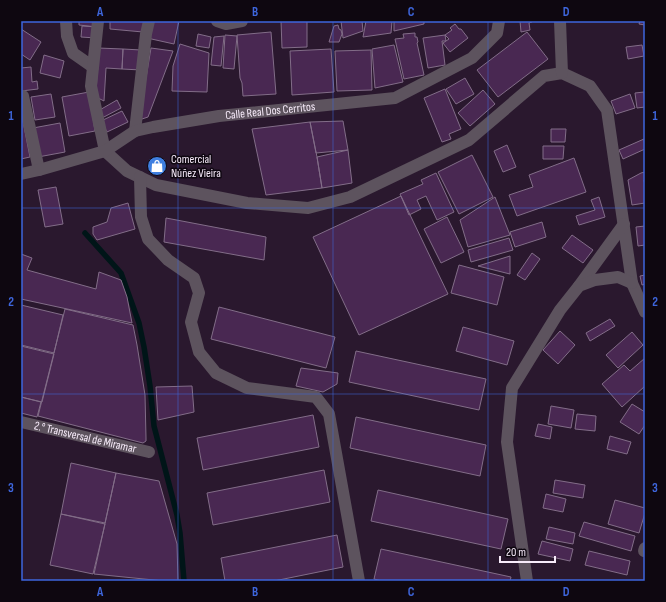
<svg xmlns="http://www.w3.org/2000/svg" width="666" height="602" font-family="'Sofia Sans Condensed',sans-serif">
  <rect width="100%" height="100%" fill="#2a182e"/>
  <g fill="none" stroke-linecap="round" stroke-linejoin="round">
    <path stroke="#001518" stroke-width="5.5" d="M85,233L121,273L139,323L144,347L150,386L154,426L177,515L180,533L184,581"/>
  </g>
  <path fill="#492852" stroke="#826d88" d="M79,21H97V27L79,25Z
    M110,21H144L143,32L110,29Z
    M151,21H179L174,44L147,38Z
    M281,21H307V47L282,48Z
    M341,21H362L363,31L343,38Z
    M366,21H392L391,33L363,37Z
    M394,21H424V24L394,31Z
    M520,21H532V22L529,23L530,30L521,32Z
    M640,21H645V25L639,24Z
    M455,24L459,29H461L468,38L450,52L443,43L449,39L445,35L452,30L450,28Z
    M338,25L339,29L341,30L342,34L339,42H329L334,26Z
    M82,26L97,27L96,38L81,37Z
    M21,29L41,42L30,60L21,54Z
    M271,32L276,94L243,96L242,83L240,78L237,35Z
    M527,32L548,59L498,97L477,70Z
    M415,33V37H417L418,42L417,43L424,75L404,79L395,39L404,38L403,34Z
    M198,34L211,37L209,48L196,46Z
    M225,35L237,36L234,69L223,68Z
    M445,35L446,41H442L445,65L428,68L423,38Z
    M224,36L221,66L211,65L214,37Z
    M180,44L209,53L207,92L172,91L173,66Z
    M394,45L403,82L375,88L372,49Z
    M642,45L644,56L628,59L626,47Z
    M98,48L123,49L122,69L106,68L104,101L96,97Z
    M151,48L173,51L148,117L139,120Z
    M123,49L141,50V70L122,69Z
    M331,49L334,92L292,95L290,51Z
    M371,50L372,90L337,91L335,51Z
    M44,55L64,61L60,78L40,73Z
    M31,67L32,82L37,81L38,89L21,91V94V68Z
    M465,78L474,94L456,104L446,89Z
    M445,89L461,129L449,134L451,139L442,142L424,98Z
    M483,90L495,104L470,126L458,113Z
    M89,92L95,131L69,136L62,97Z
    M644,92L645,107L637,108L635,93Z
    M51,94L55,117L35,120L31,97Z
    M630,94L635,108L616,114L611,101Z
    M117,100L121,108L102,118L98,111Z
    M21,111L30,157L21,159Z
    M122,111L128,122L107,132L101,121Z
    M343,121L348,150L316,153L310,122Z
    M310,122L317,157L322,188L266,195L252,129Z
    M60,123L65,152L38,157L33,128Z
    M551,129H566L565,142H551Z
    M644,139L645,149L623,159L619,150Z
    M507,145L516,167L503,172L494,151Z
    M543,146H564L563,159H543Z
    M348,150L352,183L322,188L317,157Z
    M472,155L493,197L459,214L438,172Z
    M574,158L586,192L517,216L509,195L533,187L529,175Z
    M645,172V179L644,180L645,186V203L632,205L628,180L641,173Z
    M436,173L454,212L437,220L426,196L417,200L421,209L409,215L400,194L423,184L421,180Z
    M56,187L63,224L45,227L38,190Z
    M401,196L448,294L359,335L313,237Z
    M495,197L510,235L468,247L460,220Z
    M599,197L605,217L579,225L576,216L595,210L591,200Z
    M128,203L135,229L97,240L93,234V227L107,222L111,208Z
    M447,217L464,252L441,263L424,229Z
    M166,218L266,237L264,260L164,242Z
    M542,222L546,237L515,247L510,232Z
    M645,226V245L638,246L636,227Z
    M572,235L593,250L583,263L562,248Z
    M509,238L513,250L471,262L468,250Z
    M532,253L540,259L525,280L517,275Z
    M21,254L32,258L27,270L96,289L99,272L121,280L127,297L132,323L21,299Z
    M510,256V274L478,266Z
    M459,265L504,277L497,305L451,293Z
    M645,275V284L642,285L640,276Z
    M21,305L63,315L54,353L21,345Z
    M219,307L335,337L326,368L211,339Z
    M65,309L133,325L137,345L145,395L146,438V441L143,443L38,416Z
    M610,319L615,326L590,341L586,333Z
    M463,327L514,341L507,365L456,351Z
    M560,331L575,345L558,364L543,350Z
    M632,332L643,345L618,368L606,355Z
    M21,346L54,354L42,402L21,397Z
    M356,351L486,379L479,410L349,382Z
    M645,358V386L622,407L602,384L624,365L630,371Z
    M301,368L338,373L337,384L323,392L296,386Z
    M192,386L194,412L158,420L156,387Z
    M21,397L41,402L37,417L21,413Z
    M632,404L645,412V425L639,434L620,422Z
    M551,406L574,410L571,428L548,424Z
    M577,414L596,416L595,431L575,429Z
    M313,415L319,447L203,470L197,438Z
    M356,417L486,445L480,476L350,448Z
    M538,424L552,427L550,439L535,436Z
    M610,436L631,442L627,454L607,449Z
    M71,463L116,473L105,523L61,514Z
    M324,470L330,502L213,525L207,493Z
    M116,473L159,481L177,544L178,581H164L94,574Z
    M555,480L585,485L583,498L553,493Z
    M378,490L508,519L501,549L371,521Z
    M546,494L566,499L563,512L543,508Z
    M615,500L645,508V513L639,533L608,524Z
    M61,514L105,524L93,574L50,565Z
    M584,522L635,536L631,551L579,536Z
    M549,527L575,533L573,544L546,539Z
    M337,535L343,567L274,581H225L221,558Z
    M542,541L573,549L570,561L538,554Z
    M381,549L511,577L510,581H382L374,579Z
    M589,551L630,561L627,575L585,565Z"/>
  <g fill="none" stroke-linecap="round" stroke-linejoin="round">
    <g stroke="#5d535e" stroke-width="12">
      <path d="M66,21L67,36L73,53L93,67"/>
      <path d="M98,21L91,86L105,151L127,171L156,185L247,203L308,208L350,197L469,140L544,76L562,73L590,86L607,110L632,283L645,312"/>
      <path d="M217,21L226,24L242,21"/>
      <path d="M560,21L562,73"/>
      <path d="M21,97L23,96L39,170"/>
      <path d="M135,131L146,34L149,21"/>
      <path id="s1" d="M21,174L39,170L105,151L135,131L153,127L219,116L395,98L472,58L497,33L499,21"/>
      <path d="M140,177L141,217L148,239L168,260L194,278L199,293L191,322L199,352L216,373L247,388L316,397L329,414L359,581"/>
      <path d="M579,286L624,224"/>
      <path id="s2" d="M21,422L149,452"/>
      <path d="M644,551L645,548"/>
      <path d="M527,581L507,442L512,388L560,310L579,286L595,280L618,277L632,283"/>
    </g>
  </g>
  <path fill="none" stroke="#3e66dd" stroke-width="1" stroke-opacity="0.55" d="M178,21V581M333,21V581M488,21V581M21,208H645M21,394H645"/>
  <defs>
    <g id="shop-disc" transform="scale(1)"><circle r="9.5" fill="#3f7fe0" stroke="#0e0710"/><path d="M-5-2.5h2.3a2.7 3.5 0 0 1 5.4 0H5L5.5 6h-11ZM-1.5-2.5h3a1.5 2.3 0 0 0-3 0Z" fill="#fff"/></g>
  </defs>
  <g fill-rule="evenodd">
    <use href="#shop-disc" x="157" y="166"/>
  </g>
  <g text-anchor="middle" stroke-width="3" stroke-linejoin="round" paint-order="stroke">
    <g font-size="12" fill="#f7ebfa" stroke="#0e0710">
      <text dy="4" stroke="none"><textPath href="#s1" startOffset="260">Calle Real Dos Cerritos</textPath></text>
      <text dy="4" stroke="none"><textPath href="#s2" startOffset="66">2.° Transversal de Miramar</textPath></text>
    </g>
    <g font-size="12" fill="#f7ebfa" stroke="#0e0710" text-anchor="start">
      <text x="171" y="163">Comercial<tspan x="171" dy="14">Núñez Vieira</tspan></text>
    </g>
  </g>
  <rect width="666" height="602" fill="none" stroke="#0e0710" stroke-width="44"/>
  <path d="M500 556v6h55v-6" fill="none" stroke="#f7ebfa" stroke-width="2"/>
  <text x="506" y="556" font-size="12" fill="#f7ebfa" stroke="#0e0710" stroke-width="3" paint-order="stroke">20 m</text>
  <rect x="22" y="22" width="622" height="558" fill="none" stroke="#3e66dd" stroke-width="1.5"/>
  <g font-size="13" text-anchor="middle" font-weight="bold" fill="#3e66dd">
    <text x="100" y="16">A</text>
    <text x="255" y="16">B</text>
    <text x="411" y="16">C</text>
    <text x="566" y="16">D</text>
    <text x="11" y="120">1</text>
    <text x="655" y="120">1</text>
    <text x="11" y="306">2</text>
    <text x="655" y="306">2</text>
    <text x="11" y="492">3</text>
    <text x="655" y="492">3</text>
    <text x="100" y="596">A</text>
    <text x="255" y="596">B</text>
    <text x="411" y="596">C</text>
    <text x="566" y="596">D</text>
  </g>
</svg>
